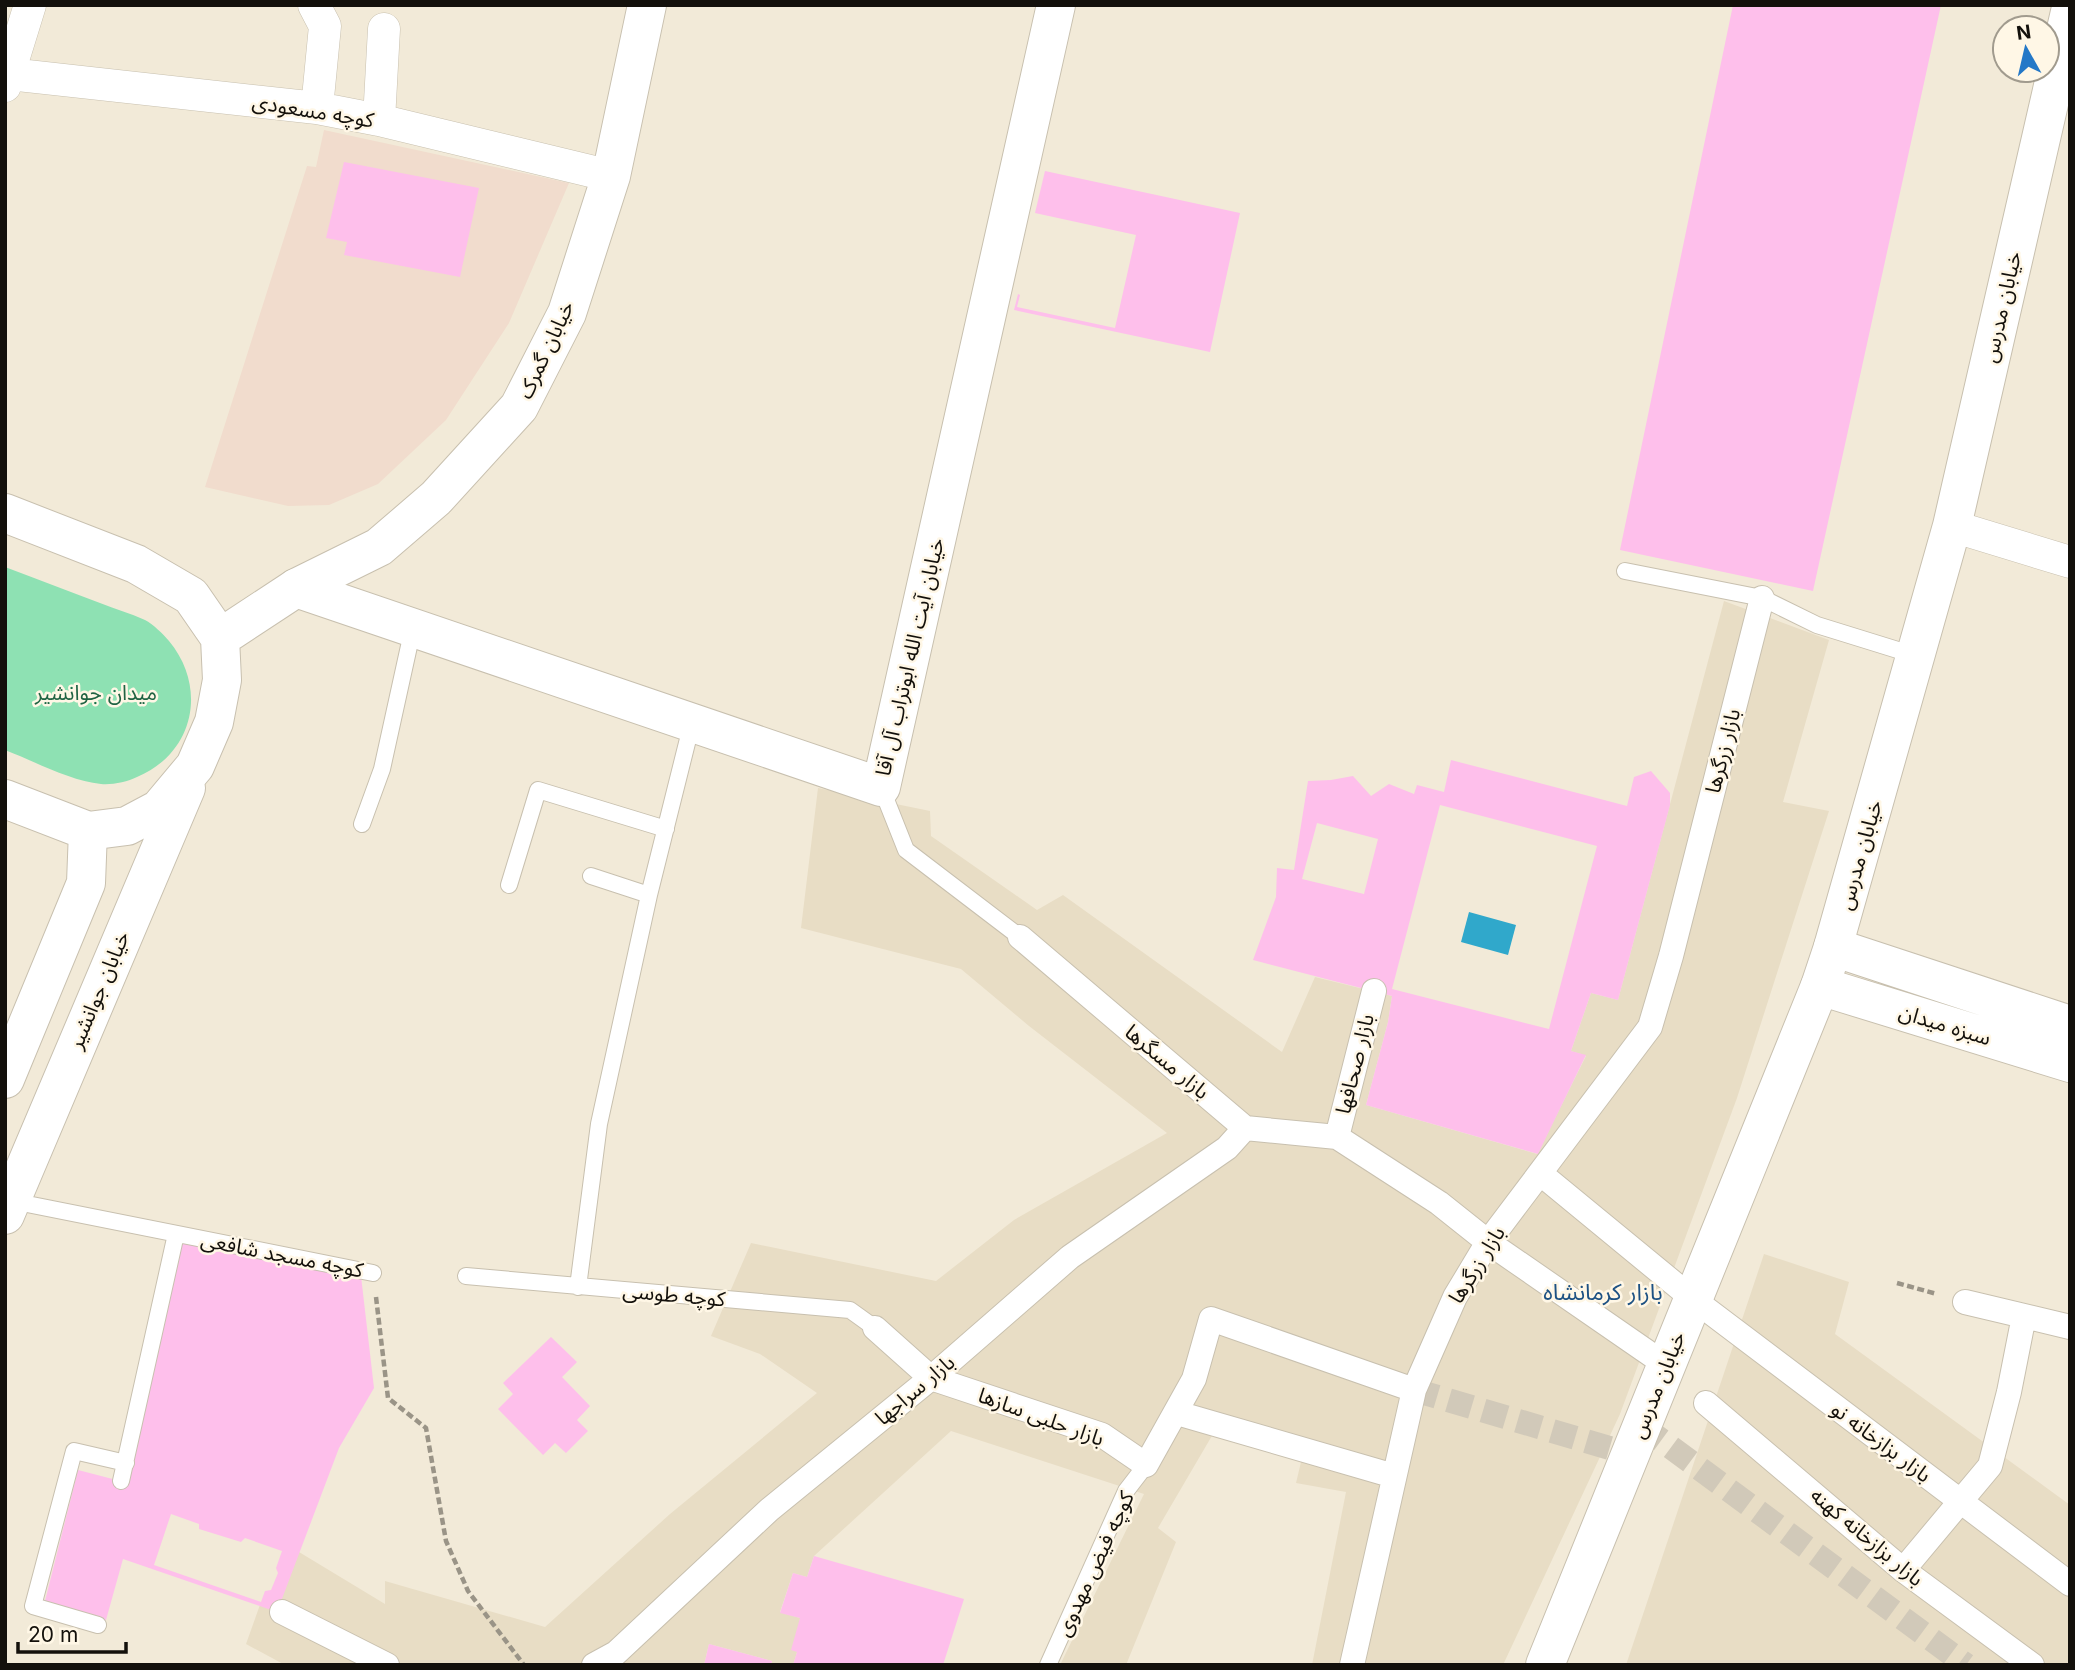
<svg xmlns="http://www.w3.org/2000/svg" width="2075" height="1670" font-family="Inter,'Noto Sans Arabic',sans-serif">
  <rect width="100%" height="100%" fill="#f2ead8"/>
  <path fill="#e8ddc5" d="M1724,601L1829,640L1783,802L1829,811L1737,1098L1620,1414L1503,1665H1312L1346,1492L1296,1483L1301,1462L1213,1434L1158,1528L1176,1542L1126,1665H1060L1144,1494L951,1431L814,1556L807,1577L793,1573L780,1612L800,1618L797,1652L793,1665H771L772,1661L709,1644L704,1665H285L246,1644L261,1602L276,1612L299,1552L385,1604V1581L545,1627L670,1514L817,1393L760,1354L711,1336L751,1243L936,1281L1014,1220L1167,1133L1029,1026L961,969L801,928L818,788L930,811L931,836L1037,910L1063,895L1282,1052L1315,977L1392,996L1388,1022L1366,1105L1537,1154L1586,1056L1571,1051L1591,993L1618,1000Z
    M1764,1254L1849,1282L1835,1334L2070,1505V1665H1626Z"/>
  <path fill="#f1dccd" d="M324,130L569,183L509,323L446,420L378,484L329,505L288,506L205,487L307,166L316,167Z"/>
  <path fill="#8ee1b3" d="M5,567C37,579 68,591 100,603C115,609 130,613 145,620C153,624 163,634 169,641C208,688 194,753 137,777C127,782 112,785 101,784C70,781 34,761 5,750Z"/>
  <path fill="#30a8cb" d="M1469,912L1516,925L1508,955L1461,942Z"/>
  <path fill="#febfeb" fill-rule="evenodd" d="M1733,5H1941L1813,591L1620,550Z
    M344,162L479,188L460,277L344,255L347,242L326,238Z
    M1045,171L1240,213L1210,352L1014,310L1018,294L1020,295L1017,307L1115,328L1136,235L1035,213Z
    M1451,760L1627,806L1634,777L1651,771L1670,793V805L1618,1000L1591,993L1571,1051L1586,1055L1538,1154L1366,1105L1388,1022L1392,996L1253,960L1276,897L1277,868L1294,870L1308,781L1331,780L1353,776L1371,796L1389,784L1414,794L1417,785L1444,792ZM1440,805L1597,846L1549,1029L1392,989ZM1317,823L1378,839L1364,894L1302,879Z
    M181,1241L361,1276L374,1388L339,1448L277,1612L123,1559L106,1620L45,1601L78,1470L128,1483ZM171,1514L199,1524V1529L241,1542L245,1538L282,1551L276,1568L278,1573L271,1590L265,1591L261,1602L154,1565Z
    M551,1337L577,1362L562,1377L590,1406L577,1420L588,1431L566,1453L555,1443L543,1455L498,1409L513,1394L503,1383Z
    M814,1556L964,1599L943,1665H793L797,1652L791,1650L800,1618L780,1613L793,1573L807,1577Z
    M709,1644L772,1661L771,1665H704Z"/>
  <g fill="none" stroke-linecap="round" stroke-linejoin="round">
    <path stroke="#d1c9b9" stroke-width="24" stroke-dasharray="24 12" stroke-linecap="butt" d="M1414,1390L1630,1454
      M1642,1426L1966,1665"/>
    <g stroke="#c8c0af" stroke-width="18">
      <path id="service" d="M1625,571L1762,598L1817,625L1917,656
        M881,787L906,850L1020,937
        M362,824L382,769L413,628
        M591,876L649,895
        M509,885L538,790L666,829
        M12,1201L373,1273
        M466,1276L850,1310L875,1328
        M578,1287L599,1124L649,895L692,723
        M121,1481L176,1234
        M98,1625L33,1606L74,1451L126,1463
        M1048,1665L1126,1491L1146,1465"/>
    </g>
    <g stroke="#c8c0af" stroke-width="26">
      <path id="pedestrian" d="M1020,937L1245,1128L1337,1137L1439,1203L1488,1242L1666,1365
        M1337,1137L1374,991
        M1541,1174L1693,1299L2070,1584
        M1965,1302L2070,1327
        M875,1328L931,1378L1102,1435L1146,1465L1194,1379L1211,1319L1414,1390
        M1706,1403L1903,1570L2032,1665
        M1177,1413L1394,1476
        M1903,1570L1990,1466L2009,1392L2024,1316
        M282,1612L387,1665
        M594,1665L616,1653L769,1510L931,1378L1070,1257L1227,1148L1245,1128
        M1352,1665L1414,1390L1455,1297L1488,1242L1650,1027L1671,956L1762,598"/>
    </g>
    <g stroke="#c8c0af" stroke-width="33">
      <path id="minor" d="M314,5L325,26L317,108
        M9,74L317,108L379,120L611,176
        M5,86L30,5
        M379,120L384,29
        M1952,526L2070,562"/>
    </g>
    <g stroke="#c8c0af" stroke-width="40">
      <path id="tertiary" d="M296,588L881,787L1056,5
        M1833,947L2070,1025
        M1820,986L2070,1063"/>
    </g>
    <g stroke="#c8c0af" stroke-width="40">
      <path id="secondary" d="M5,513L136,564L191,596L220,638L222,680L214,722L195,766L159,809L127,826L88,831L5,799
        M220,638L296,588L379,547L436,498L519,407L567,313L611,176L647,5
        M5,1079L86,883L88,831
        M5,1215L186,788
        M1545,1665L1820,986L1833,947L1952,526L2070,12"/>
    </g>
    <path stroke="#9a9487" stroke-width="4.5" stroke-dasharray="7 3.5" stroke-linecap="butt" d="M1897,1283L1937,1294
      M376,1297L388,1398L426,1428L446,1541L468,1591L524,1665"/>
    <use href="#service" stroke="#fff" stroke-width="16"/>
    <use href="#pedestrian" stroke="#fff" stroke-width="24"/>
    <use href="#minor" stroke="#fff" stroke-width="32"/>
    <use href="#tertiary" stroke="#fff" stroke-width="38"/>
    <use href="#secondary" stroke="#fff" stroke-width="38"/>
  </g>
  <g text-anchor="middle" stroke-width="5" stroke-linejoin="round" paint-order="stroke">
    <g font-size="21" fill="#13100b" stroke="#fff7e6">
      <text transform="translate(313 111) rotate(9)" y="7">کوچه مسعودی</text>
      <text transform="translate(2002 307) rotate(-77)" y="7">خیابان مدرس</text>
      <text transform="translate(546 350) rotate(-65)" y="7">خیابان گمرک</text>
      <text transform="translate(910 657) rotate(-77)" y="7">خیابان آیت الله ابوتراب آل آقا</text>
      <text transform="translate(1723 751) rotate(-76)" y="7">بازار زرگرها</text>
      <text transform="translate(1860 855) rotate(-74)" y="7">خیابان مدرس</text>
      <text transform="translate(99 990) rotate(-67)" y="7">خیابان جوانشیر</text>
      <text transform="translate(1945 1025) rotate(17)" y="7">سبزه میدان</text>
      <text transform="translate(1167 1062) rotate(40)" y="7">بازار مسگرها</text>
      <text transform="translate(1355 1064) rotate(-76)" y="7">بازار صحافها</text>
      <text transform="translate(282 1255) rotate(11)" y="7">کوچه مسجد شافعی</text>
      <text transform="translate(1477 1265) rotate(-58)" y="7">بازار زرگرها</text>
      <text transform="translate(674 1295) rotate(5)" y="7">کوچه طوسی</text>
      <text transform="translate(1658 1385) rotate(-68)" y="7">خیابان مدرس</text>
      <text transform="translate(915 1390) rotate(-40)" y="7">بازار سراجها</text>
      <text transform="translate(1041 1417) rotate(20)" y="7">بازار حلبی سازها</text>
      <text transform="translate(1881 1442) rotate(37)" y="7">بازار بزازخانه نو</text>
      <text transform="translate(1867 1537) rotate(40)" y="7">بازار بزازخانه کهنه</text>
      <text transform="translate(1095 1564) rotate(-65)" y="7">کوچه فیض مهدوی</text>
    </g>
    <g font-size="21" fill="#206343" stroke="#fff7e6">
      <text x="96" y="700">میدان جوانشیر</text>
    </g>
    <g font-size="23" fill="#1d5183" stroke="#fff7e6">
      <text x="1603" y="1300">بازار کرمانشاه</text>
    </g>
  </g>
  <rect width="2075" height="1670" fill="none" stroke="#13100b" stroke-width="14"/>
  <g transform="translate(2026 49) rotate(352)"><circle r="33" fill="#fff7e6" stroke="#a19b8e" stroke-width="2"/>
  <path d="M0-5L12 26L0 18L-12 26Z" fill="#2478c7"/>
  <text y="-10" font-size="19" font-weight="bold" text-anchor="middle" fill="#13100b">N</text>
  </g>
  <path d="M18 1642v10h108v-10" fill="none" stroke="#13100b" stroke-width="3.5"/>
  <text x="28" y="1642" font-size="21" fill="#13100b" stroke="#fff7e6" stroke-width="5" paint-order="stroke">20 m</text>
</svg>
